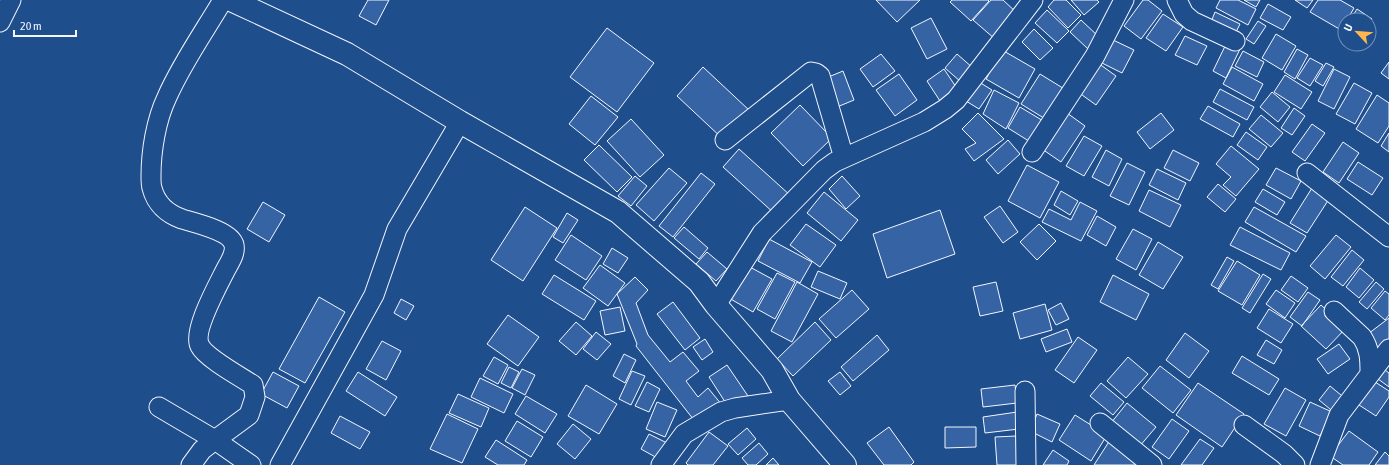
<svg xmlns="http://www.w3.org/2000/svg" width="1389" height="465" font-family="'Asap Condensed',sans-serif">
  <rect width="100%" height="100%" fill="#1f4e8c"/>
  <path fill="#3563a3" stroke="#f2f6ff" d="M368,0H389L376,25L359,16Z
    M876,0H920L897,22Z
    M952,0H988L989,1L971,21L950,2Z
    M991,0H1003L1017,13L995,39L973,20Z
    M1054,0H1066L1081,15L1068,28L1048,7Z
    M1071,0H1097L1099,2L1084,15Z
    M1143,0H1148L1162,11L1141,39L1124,26Z
    M1220,0H1238L1256,9L1248,25L1216,8Z
    M1244,0H1260L1256,7Z
    M1295,0H1313L1307,8Z
    M1318,0H1340L1354,8L1347,20H1345V23L1341,30L1310,12Z
    M1268,4L1291,17L1283,30L1260,18Z
    M1357,9L1372,19L1369,23V20H1350Z
    M1047,10L1069,31L1057,43L1035,23Z
    M1215,12L1240,24L1235,34L1211,22Z
    M1163,14L1183,27L1166,51L1146,38Z
    M931,18L947,49L927,59L911,28Z
    M1081,20L1099,37L1088,49L1070,32Z
    M1258,21L1266,26L1254,44L1246,39Z
    M607,28L654,63L617,112L570,77Z
    M1034,29L1053,48L1040,60L1022,42Z
    M1276,34L1296,46L1282,70L1262,58Z
    M1185,36L1207,46L1197,65L1175,55Z
    M1111,39L1134,50L1122,73L1100,62Z
    M1227,42L1240,49L1226,78L1213,71Z
    M1297,49L1308,55L1295,79L1284,72Z
    M1002,50L1035,69L1019,98L986,79Z
    M1243,51L1264,62L1257,77L1235,66Z
    M881,54L895,71L873,87L860,69Z
    M957,54L973,68L961,82L945,68Z
    M1310,58L1323,65L1310,86L1297,78Z
    M1389,62V79L1381,73Z
    M1098,63L1116,76L1096,105L1078,92Z
    M1326,63L1334,67L1323,86L1315,81Z
    M703,67L750,111L724,140L677,96Z
    M1232,67L1263,84L1254,101L1223,84Z
    M944,69L958,90L940,101L927,81Z
    M1334,69L1350,77L1334,109L1318,101Z
    M843,71L854,100L837,107L826,78Z
    M899,74L917,100L895,116L876,90Z
    M1040,74L1066,90L1047,120L1021,104Z
    M1285,75L1312,92L1301,109L1274,92Z
    M979,82L992,90L979,109L966,101Z
    M1354,83L1372,93L1355,124L1336,114Z
    M1220,89L1254,107L1247,120L1213,102Z
    M994,90L1019,103L1006,129L983,114Z
    M1272,92L1290,107L1278,122L1260,107Z
    M1377,95L1389,103V126L1378,143L1356,129Z
    M591,96L618,117L595,145L569,124Z
    M800,105L832,138L803,166L771,133Z
    M1208,106L1240,124L1233,137L1200,119Z
    M1020,107L1045,122L1032,143L1008,128Z
    M1294,108L1305,116L1292,135L1281,128Z
    M978,113L1004,139L974,161L965,149L976,143L962,129Z
    M1067,113L1085,126L1061,162L1042,149Z
    M1161,113L1174,130L1150,149L1137,132Z
    M1261,115L1283,133L1271,147L1249,129Z
    M631,119L664,155L640,177L607,141Z
    M1312,124L1325,133L1305,161L1292,152Z
    M1246,132L1267,147L1258,160L1237,145Z
    M1389,133V152L1381,146Z
    M1084,136L1102,146L1084,176L1066,166Z
    M1008,140L1020,154L998,174L986,160Z
    M1343,142L1359,153L1339,183L1323,172Z
    M599,145L632,177L617,192L584,160Z
    M1231,146L1259,169L1236,196L1223,185L1231,177L1216,164Z
    M739,149L791,196L775,214L723,167Z
    M1106,150L1122,159L1109,186L1092,177Z
    M1173,150L1199,163L1190,181L1164,168Z
    M1358,162L1383,178L1372,195L1347,179Z
    M1127,163L1145,172L1129,205L1110,196Z
    M1027,165L1059,182L1040,218L1008,201Z
    M669,168L687,183L654,221L636,205Z
    M1276,168L1301,181L1291,199L1266,185Z
    M1157,169L1186,183L1178,200L1149,185Z
    M701,173L715,184L673,237L659,226Z
    M635,176L647,186L631,206L618,196Z
    M842,176L860,196L846,209L829,189Z
    M1218,184L1236,199L1225,212L1207,197Z
    M1312,188L1329,199L1307,233L1290,223Z
    M1263,189L1285,202L1277,215L1255,202Z
    M1149,190L1181,205L1170,227L1139,211Z
    M1061,191L1078,201L1070,215L1054,205Z
    M824,192L858,220L841,241L807,213Z
    M263,202L285,215L269,242L247,229Z
    M1080,202L1097,211L1081,241L1042,222L1049,209L1071,220Z
    M1000,206L1018,232L1003,243L984,217Z
    M525,207L557,228L523,281L491,260Z
    M1254,207L1306,236L1296,252L1245,222Z
    M940,210L955,254L887,278L873,234Z
    M567,213L578,220L563,243L553,237Z
    M1097,216L1116,227L1106,246L1087,235Z
    M806,224L836,245L820,267L790,245Z
    M1039,224L1056,241L1037,260L1020,242Z
    M684,227L708,248L699,259L674,238Z
    M1240,227L1290,253L1281,270L1230,245Z
    M1133,229L1152,239L1136,270L1116,259Z
    M571,235L602,256L586,280L555,260Z
    M1336,235L1351,247L1325,279L1310,266Z
    M769,239L812,262L800,283L758,261Z
    M1158,242L1183,257L1163,289L1139,275Z
    M612,248L628,258L618,273L603,264Z
    M1352,250L1364,260L1343,286L1331,277Z
    M707,252L727,269L716,281L696,264Z
    M1227,257L1234,261L1218,289L1211,285Z
    M1237,261L1260,275L1242,305L1218,291Z
    M600,265L625,283L608,306L583,288Z
    M748,266L772,279L753,312L729,298Z
    M1360,268L1374,280L1359,298L1346,287Z
    M818,271L847,283L840,299L811,287Z
    M777,273L795,282L775,319L757,309Z
    M1263,274L1271,279L1250,313L1242,308Z
    M554,275L596,301L584,320L542,294Z
    M1113,275L1149,294L1136,320L1100,302Z
    M1291,276L1308,288L1298,302L1281,290Z
    M635,277L648,290L636,303L648,335L670,362L683,352L699,371L686,381L698,397L708,388L722,405L697,424L636,346L637,344L617,294Z
    M797,282L818,294L792,342L771,331Z
    M996,282L1003,311L980,316L973,287Z
    M1376,282L1384,289L1367,309L1359,302Z
    M852,290L869,309L836,338L819,319Z
    M1276,290L1295,303L1285,318L1266,304Z
    M1385,291L1389,294V315L1385,320L1371,308Z
    M1308,292L1320,300L1302,326L1290,317Z
    M319,297L345,312L305,383L279,369Z
    M401,299L414,306L406,320L394,313Z
    M673,302L700,338L685,350L657,314Z
    M1061,303L1069,319L1056,325L1048,310Z
    M1045,304L1052,330L1020,339L1013,313Z
    M1321,305L1346,328L1326,349L1301,326Z
    M620,307L625,331L605,335L600,311Z
    M1269,309L1293,324L1281,343L1257,328Z
    M508,315L539,337L518,366L487,344Z
    M1389,318V341L1375,351L1364,337Z
    M576,322L592,336L576,355L559,341Z
    M815,322L831,340L793,376L777,359Z
    M1067,329L1072,342L1046,352L1041,339Z
    M596,332L611,344L597,360L583,349Z
    M1185,333L1209,351L1189,378L1166,360Z
    M877,335L889,350L853,381L841,367Z
    M1078,337L1097,350L1074,383L1055,370Z
    M705,339L713,352L702,360L693,347Z
    M1266,340L1282,350L1274,364L1257,355Z
    M382,341L401,351L386,380L366,369Z
    M1339,344L1350,359L1328,374L1317,359Z
    M624,354L636,360L625,383L613,376Z
    M1242,356L1279,379L1269,395L1232,373Z
    M494,357L508,365L498,384L483,376Z
    M1128,357L1148,374L1126,398L1107,381Z
    M727,365L748,396L729,408L709,377Z
    M1160,366L1191,390L1173,413L1142,388Z
    M509,367L519,372L511,388L501,383Z
    M1381,367L1389,373V387L1374,376Z
    M522,369L535,375L525,395L512,388Z
    M632,371L645,376L631,405L619,399Z
    M273,372L299,386L287,408L261,394Z
    M358,372L397,397L385,416L346,391Z
    M840,372L851,386L840,395L828,381Z
    M480,378L513,394L504,413L471,397Z
    M1372,380L1389,391V397L1376,416L1356,403Z
    M647,382L660,389L649,412L635,406Z
    M1101,383L1124,402L1113,415L1090,396Z
    M1198,383L1244,414L1222,447L1176,415Z
    M586,385L617,404L599,434L568,416Z
    M1015,385L1017,403L983,407L981,389Z
    M1330,386L1347,400L1336,414L1319,400Z
    M1285,388L1306,400L1286,436L1264,424Z
    M458,394L489,408L481,427L449,413Z
    M526,396L557,414L545,433L515,414Z
    M657,402L677,410L665,437L646,429Z
    M1310,402L1332,412L1320,436L1299,426Z
    M1127,403L1156,427L1139,447L1111,423Z
    M1017,412L1019,429L985,433L983,417Z
    M447,414L478,429L462,463L430,449Z
    M1037,414L1060,424L1052,442L1030,431Z
    M1075,415L1107,435L1091,461L1059,440Z
    M340,416L370,432L360,449L331,433Z
    M1172,419L1189,431L1169,459L1152,447Z
    M517,421L543,437L531,457L505,441Z
    M573,424L591,439L575,459L557,444Z
    M889,427L914,462L911,465H884L867,443Z
    M945,427H976V447L945,448Z
    M747,428L756,439L738,455L728,444Z
    M1349,431L1378,452L1369,465H1343L1330,456Z
    M709,432L728,446L713,465H688L686,463Z
    M649,434L667,443L659,459L641,449Z
    M1016,436L1017,465H997L995,437Z
    M1200,439L1214,448L1202,465H1181Z
    M496,440L527,460L524,465H498L485,457Z
    M1110,440L1143,465H1094Z
    M759,443L768,454L756,465H748L742,458Z
    M1053,450L1069,461L1067,465H1043Z
    M1385,452L1389,456V465H1375Z
    M773,458L779,465H766Z"/>
  <g fill="none" stroke-linecap="round" stroke-linejoin="round">
    <g stroke="#f2f6ff" stroke-width="21">
      <path id="minor" d="M1177,0L1184,14L1192,21L1235,41
        M0,22L11,0
        M725,140L811,72L816,73L820,76L844,158
        M1032,152L1095,56L1124,0
        M1307,173L1389,237
        M716,305L762,233L824,170L835,162L924,122L945,109L956,100L1033,0
        M1334,311L1362,337C1370,349 1370,360 1370,373
        M1025,391L1026,465
        M159,407L215,440L249,415L255,397L253,385C241,377 206,358 200,346C192,332 218,285 225,271C229,263 236,254 234,245C231,231 195,223 182,219C168,214 156,204 152,188C151,185 151,180 151,176C151,151 156,120 167,97C182,63 204,32 223,0
        M1100,423L1152,465
        M1244,425L1284,454L1295,465
        M191,465L202,450L215,440L251,465
        M280,465L374,295L397,229L460,122
        M661,465L684,434L721,412L735,408L789,400
        M1320,465L1339,415L1389,349"/>
    </g>
    <g stroke="#f2f6ff" stroke-width="24">
      <path id="tertiary" d="M231,0L347,54L460,122L618,212L699,282L716,305L772,370L789,400L845,465"/>
    </g>
    <use href="#minor" stroke="#1f4e8c" stroke-width="19"/>
    <use href="#tertiary" stroke="#1f4e8c" stroke-width="22"/>
  </g>
  <g transform="translate(1357 32) rotate(296)"><circle r="19" fill="#1f4e8c" stroke="#7391ba"/>
  <path d="M0-3L7 15L0 10L-7 15Z" fill="#ffb74d"/>
  <text y="-6" font-size="11" font-weight="bold" text-anchor="middle" fill="#f2f6ff">U</text>
  </g>
  <path d="M14 30v6h62v-6" fill="none" stroke="#f2f6ff" stroke-width="2"/>
  <text x="20" y="30" font-size="12" fill="#f2f6ff" stroke="#1f4e8c" stroke-width="3" paint-order="stroke">20 m</text>
</svg>
